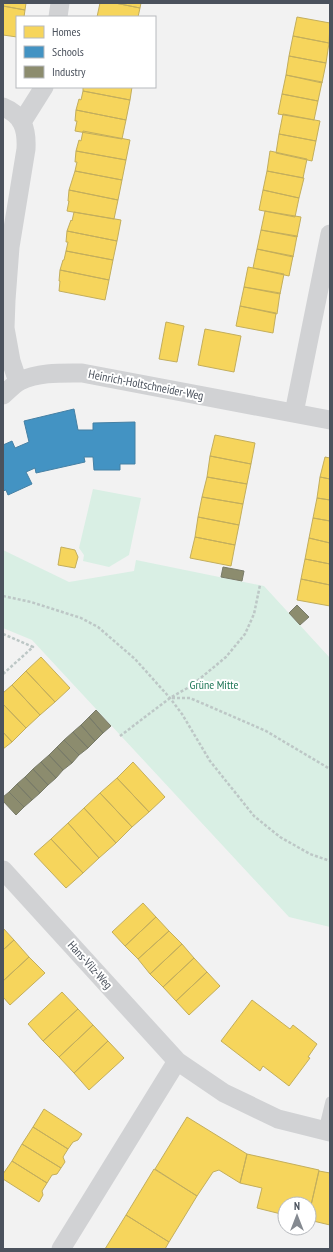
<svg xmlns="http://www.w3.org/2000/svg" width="333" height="1252" font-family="'PT Sans Narrow',sans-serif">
  <rect width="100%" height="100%" fill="#f2f2f2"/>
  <path fill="#d9efe4" d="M93,489L141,498L129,555L109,567L83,561L84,555L79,548Z
    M3,550L69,582L134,571L136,560L264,586L330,658V927L289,917L32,640L3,628Z"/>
  <path fill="#f6d55c" stroke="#c3ae5c" d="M3,3H26L25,10L3,6Z
    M100,3H115L140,8L138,17H97Z
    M115,3H141L140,8Z
    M3,6L25,10L24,17H17V37L3,35Z
    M297,17L330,23L329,43L293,36Z
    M293,36L329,43L326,63L289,56Z
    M289,56L326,63L322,83L286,75Z
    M286,75L322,82L318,101L282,94Z
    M83,87H132L130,100L83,91Z
    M83,91L130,100L126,120L76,110L79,99L81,100Z
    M282,94L318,101L314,120L278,114Z
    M76,110L126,120L122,139L75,131L77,121H75Z
    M283,114L320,121L316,141L279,134Z
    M83,131L130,140L126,160L76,151L79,140L81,141Z
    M279,134L316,141L312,161L276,153Z
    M76,151L126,160L122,180L75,171L77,162H75Z
    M270,151L307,159L303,178L267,171Z
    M75,171L122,180L118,200L69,190Z
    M267,171L304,178L299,198L263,190Z
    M69,190L118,200L114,219L67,211L69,201H68Z
    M263,190L299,198L295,217L259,210Z
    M265,211L301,217L297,237L261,230Z
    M74,212L121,220L117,241L67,231L71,220L72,221Z
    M261,230L297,236L293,257L257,249Z
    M67,231L117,241L113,260L66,251L68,242H66Z
    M257,249L293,256L289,276L253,268Z
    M66,251L113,260L109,280L60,270L63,260H64Z
    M248,267L284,274L280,294L244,287Z
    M60,270L109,280L105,300L59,291L60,281H59Z
    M244,287L280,293L277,314L240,306Z
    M240,306L276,313L273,333L236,326Z
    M166,322L184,326L177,362L159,359Z
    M205,329L241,336L234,372L198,365Z
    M215,435L255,443L251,464L210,456Z
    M210,456L251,464L247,484L207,477Z
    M325,457L330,458V479L320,477Z
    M207,477L247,484L243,504L202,497Z
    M320,477L330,479V500L317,498Z
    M202,497L243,504L239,525L198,517Z
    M317,498L330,500V521L313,518Z
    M198,517L239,525L235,545L195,537Z
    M313,518L330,521V543L309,538Z
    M195,537L235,545L231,566L190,558Z
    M309,538L330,543V564L305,559Z
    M61,547L75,550L78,557L75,568L58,565Z
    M305,559L330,564V585L301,579Z
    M301,579L330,585V606L297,600Z
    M41,657L70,688L55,702L26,671Z
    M26,671L55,702L40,715L12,685Z
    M12,685L40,715L26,728L3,704V693Z
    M3,704L26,728L12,742L3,732Z
    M3,732L12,742L3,749Z
    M133,762L165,797L149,812L117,778Z
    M117,778L149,812L132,827L100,793Z
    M100,793L132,827L116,843L84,808Z
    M84,808L116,843L99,858L68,823Z
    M68,823L99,858L83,873L51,839Z
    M51,839L83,873L66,888L34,854Z
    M143,903L156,917L125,946L112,932Z
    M156,917L169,931L138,959L125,946Z
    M3,928L14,940L3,950Z
    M169,931L182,944L150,974L138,959Z
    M14,940L29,957L3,981V950Z
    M182,944L194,958L163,987L150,974Z
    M29,957L45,973L10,1005L3,997V981Z
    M194,958L207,972L176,1001L163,987Z
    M207,972L220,986L189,1015L176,1001Z
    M62,992L78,1009L43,1041L28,1024Z
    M252,1000L290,1029L293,1025L317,1044L308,1057L310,1058L289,1086L263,1066L260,1071L221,1041Z
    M78,1009L93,1025L59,1057L43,1041Z
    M93,1025L108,1041L74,1073L59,1057Z
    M108,1041L124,1058L89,1090L74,1073Z
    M44,1109L82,1134L78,1140L73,1142L68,1149L33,1127Z
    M187,1117L247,1154L240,1183L219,1170L213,1172L197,1196L155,1169Z
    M33,1127L68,1149L63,1157L65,1162L61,1168L22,1144Z
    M22,1144L61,1168L57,1174L52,1175L47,1183L12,1161Z
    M247,1154L319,1170L309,1214V1204H285V1215L257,1208L262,1188L240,1183Z
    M12,1161L47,1183L42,1191L43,1195L39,1202L3,1179V1174Z
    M154,1169L197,1196L169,1242L126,1215Z
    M319,1171L330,1173V1225L309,1220V1214Z
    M126,1215L169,1242L165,1249H105Z"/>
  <path fill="#4393c3" stroke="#4580a4" d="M74,409L78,430H93V423L135,422V464H120V470H94L93,457H84L85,462L36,473L35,468L26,472L32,484L8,495L6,490L3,491V445L12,441L15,448L29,442L24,421Z"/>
  <path fill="#8c8c6e" stroke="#787b69" d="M223,567L244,571L242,581L221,577Z
    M297,605L309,617L300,625L289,613Z
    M96,710L111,726L103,733L89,717Z
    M89,717L103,733L95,741L81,725Z
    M81,725L95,741L88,748L73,732Z
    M73,732L88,748L79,755L64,740Z
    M64,740L79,755L72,763L57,747Z
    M57,747L72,763L63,770L49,755Z
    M49,755L63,770L56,778L41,762Z
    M41,762L56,778L48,785L33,769Z
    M33,769L48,785L40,793L25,777Z
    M25,777L40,793L32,800L17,784Z
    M17,784L32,800L24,807L9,792Z
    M9,792L24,807L16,815L3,801V797Z"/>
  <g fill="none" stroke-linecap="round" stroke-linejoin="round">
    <path stroke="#bdc7c6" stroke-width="2.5" stroke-dasharray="3 2" stroke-linecap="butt" d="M3,596L31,602L81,618L98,627L135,659L170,698L182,714L210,761L254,816L280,837L310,854L330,861
      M3,634L33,647L3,674
      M172,698H190L266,731L330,769
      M120,736L170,698L191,686L226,657L245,634L254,614L260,585"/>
    <path stroke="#d1d2d4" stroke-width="9" d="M323,1130L330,1101"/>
    <path stroke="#d1d2d4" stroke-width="19" d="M58,17L60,3
      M3,107C23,115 27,129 26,149L10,247L6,300L5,328L11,361L18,382
      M22,122L44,87
      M3,395C8,391 14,384 20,381C39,372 61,373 82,373L330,420
      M294,413L330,234
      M3,870L177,1061L224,1093L278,1119L330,1132
      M61,1249L177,1061"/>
  </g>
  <g text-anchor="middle" stroke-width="4" stroke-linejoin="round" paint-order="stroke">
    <g font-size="12" fill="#4b525d" stroke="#fff">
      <text transform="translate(146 385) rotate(11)" y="4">Heinrich-Holtschneider-Weg</text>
      <text transform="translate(90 965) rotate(48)" y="4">Hans-Vilz-Weg</text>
    </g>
    <g font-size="12" fill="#217859" stroke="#fff">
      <text x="214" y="689">Grüne Mitte</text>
    </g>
  </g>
  <rect width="333" height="1252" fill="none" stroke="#4b525d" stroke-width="8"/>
  <rect x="16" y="16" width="140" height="72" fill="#ffffff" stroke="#b7babe"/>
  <rect x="24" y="26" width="20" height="12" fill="#f6d55c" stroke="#b7babe"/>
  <text x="52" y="36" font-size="12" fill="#4b525d">Homes</text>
  <rect x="24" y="46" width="20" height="12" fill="#4393c3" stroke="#b7babe"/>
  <text x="52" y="56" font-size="12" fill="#4b525d">Schools</text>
  <rect x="24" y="66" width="20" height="12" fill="#8c8c6e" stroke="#b7babe"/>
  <text x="52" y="76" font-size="12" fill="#4b525d">Industry</text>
  <g transform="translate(297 1216)"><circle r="19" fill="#ffffff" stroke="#b7babe"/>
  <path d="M0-3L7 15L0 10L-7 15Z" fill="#858a91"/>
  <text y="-6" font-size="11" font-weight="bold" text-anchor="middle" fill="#4b525d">N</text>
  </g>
</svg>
